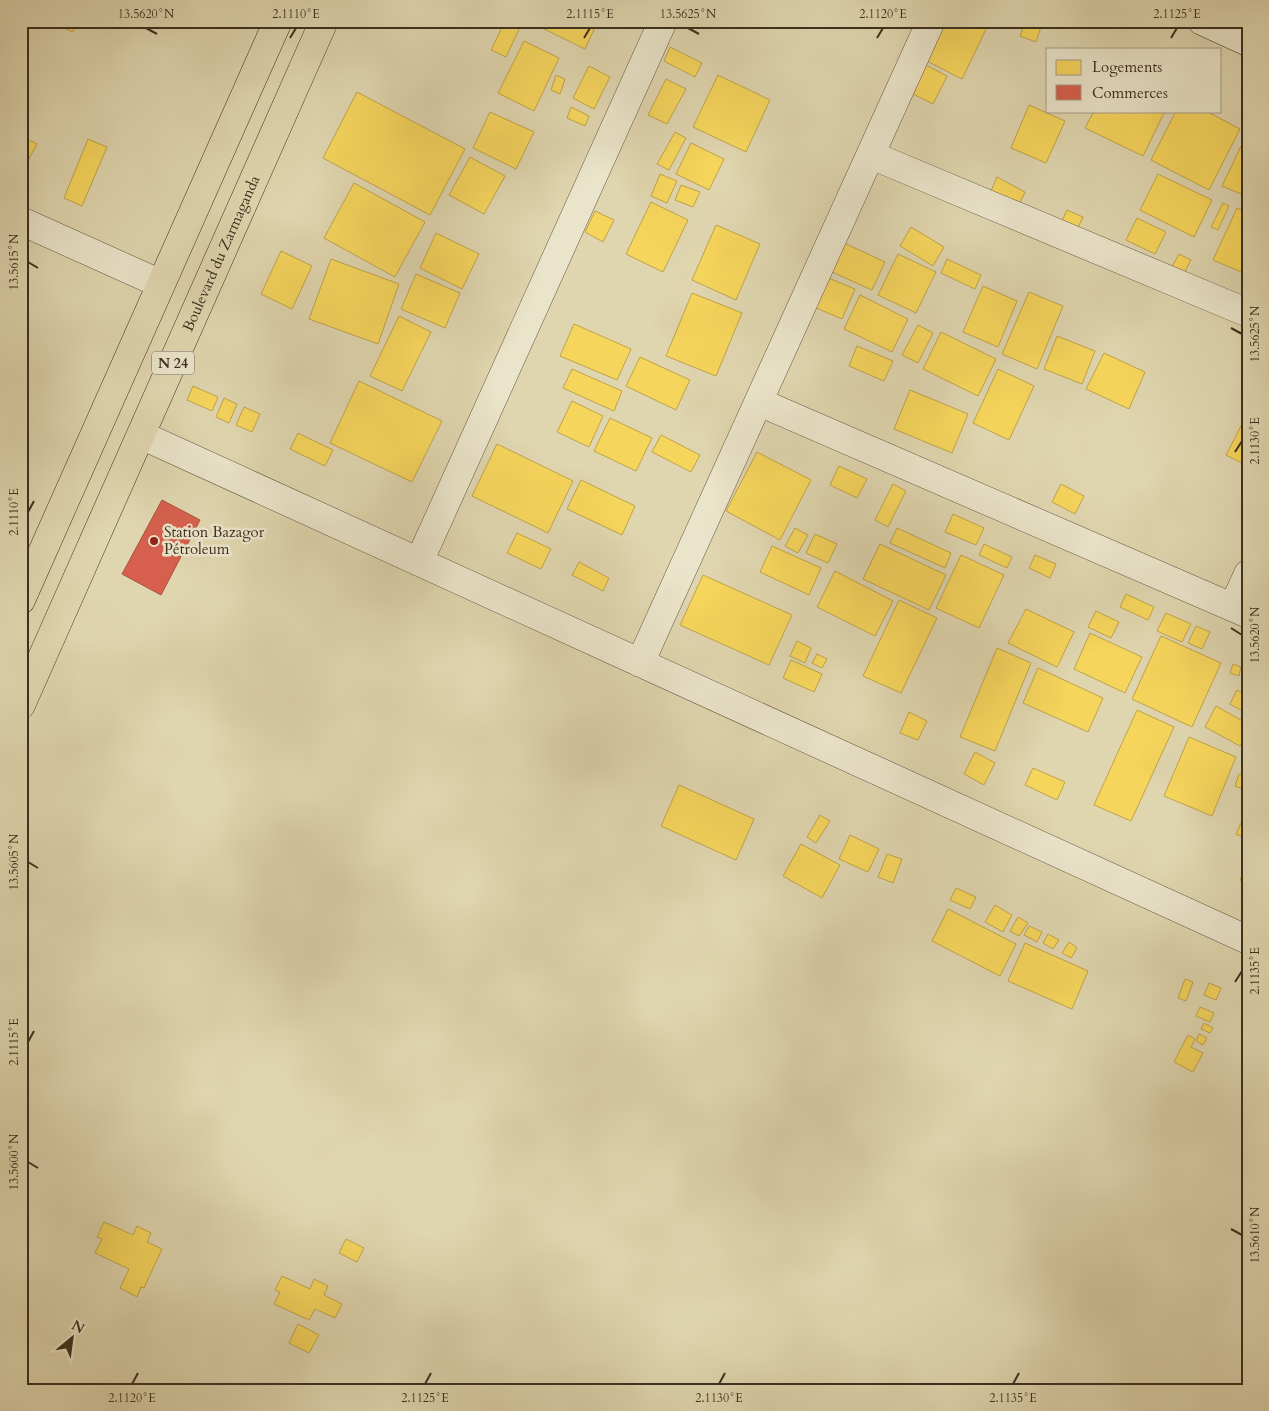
<svg xmlns="http://www.w3.org/2000/svg" width="1269" height="1411" font-family="Cardo,serif">
  <rect width="100%" height="100%" fill="#dfd5ae"/>
  <filter id="stains"><feTurbulence type="fractalNoise" baseFrequency=".004" numOctaves="4"/><feColorMatrix values="0 0 0 0 .2 0 0 0 0 .09 0 0 0 0 .02 0 0 0 .5 -.17"/></filter>
  <radialGradient id="worn" r=".72"><stop offset=".6" stop-color="#630" stop-opacity="0"/><stop offset="1" stop-color="#630" stop-opacity=".3"/></radialGradient>
  <path fill="#f6d55c" stroke="#bea34a" d="M48,21H78L73,32Z
    M505,21H517L522,23L506,57L491,50Z
    M532,21H598L585,49L532,23Z
    M942,21H990L962,79L923,59Z
    M1025,21H1043L1036,42L1020,36Z
    M524,41L559,58L534,111L498,93Z
    M670,47L702,63L695,77L664,61Z
    M926,65L947,76L933,104L911,93Z
    M589,66L610,77L594,109L573,98Z
    M556,75L565,79L560,94L551,90Z
    M718,75L770,100L746,152L693,127Z
    M666,79L686,89L667,124L648,115Z
    M357,92L465,149L430,215L323,158Z
    M1029,105L1065,121L1046,163L1011,148Z
    M571,107L589,116L585,126L567,118Z
    M1094,111H1165L1143,156L1085,128Z
    M1176,111H1206L1240,129L1209,190L1151,160Z
    M490,112L534,132L516,169L473,148Z
    M675,132L686,138L669,170L657,164Z
    M21,136L37,144L21,173Z
    M88,139L107,147L82,206L64,198Z
    M691,143L724,159L709,190L676,174Z
    M1241,146L1248,149V197L1222,186Z
    M470,157L505,176L484,214L449,195Z
    M660,174L677,181L667,203L651,196Z
    M1158,174L1212,200L1194,237L1140,210Z
    M997,177L1025,192L1019,204L991,191Z
    M354,183L425,222L395,277L324,238Z
    M681,185L700,192L693,207L675,200Z
    M651,202L688,220L663,272L626,254Z
    M1223,203L1229,206L1218,230L1211,227Z
    M1237,208L1248,213V275L1213,260Z
    M1067,210L1083,217L1076,232L1060,225Z
    M595,211L614,220L603,242L585,232Z
    M1137,218L1166,232L1155,254L1126,240Z
    M716,225L760,244L736,300L692,280Z
    M911,227L944,247L933,266L900,246Z
    M436,233L479,254L462,289L420,268Z
    M844,243L885,262L872,290L830,271Z
    M281,251L312,266L292,309L261,294Z
    M898,254L936,272L916,313L878,295Z
    M1179,254L1191,260L1181,279L1169,272Z
    M331,259L399,284L378,344L309,319Z
    M947,259L981,275L975,289L941,273Z
    M416,274L460,293L445,328L401,309Z
    M826,277L855,289L842,319L814,307Z
    M983,286L1017,301L998,347L963,332Z
    M1029,292L1063,306L1037,369L1002,354Z
    M692,293L742,313L716,376L666,356Z
    M860,295L908,319L892,352L844,329Z
    M399,316L431,332L402,391L370,376Z
    M574,324L631,349L617,380L560,356Z
    M918,325L933,333L918,363L902,355Z
    M941,332L996,359L978,396L923,369Z
    M1057,336L1095,351L1082,384L1044,369Z
    M857,346L893,361L884,381L849,366Z
    M1104,353L1145,372L1129,409L1086,389Z
    M640,357L690,380L676,410L626,386Z
    M572,369L622,391L614,411L563,388Z
    M998,369L1034,386L1009,440L973,423Z
    M359,381L442,421L412,482L330,443Z
    M193,386L218,397L212,411L187,400Z
    M910,390L968,414L952,453L894,429Z
    M224,398L237,404L229,423L216,417Z
    M572,401L603,416L589,447L557,432Z
    M244,407L260,414L252,432L236,425Z
    M610,418L652,438L636,471L594,451Z
    M1243,422L1248,425V466L1226,455Z
    M298,433L333,450L325,466L290,449Z
    M661,435L700,455L691,472L652,452Z
    M497,444L573,481L548,533L472,496Z
    M757,452L811,480L780,540L726,511Z
    M839,466L867,479L857,498L830,485Z
    M581,480L635,506L622,535L567,509Z
    M893,484L906,491L888,527L875,520Z
    M1061,484L1084,496L1075,514L1052,502Z
    M953,514L984,528L976,545L945,532Z
    M795,528L808,535L798,553L785,546Z
    M897,528L951,553L945,568L890,543Z
    M517,533L551,549L541,569L507,553Z
    M815,534L837,544L828,563L806,553Z
    M880,544L946,575L929,610L863,579Z
    M984,544L1012,557L1007,568L979,555Z
    M772,546L821,568L809,595L760,572Z
    M961,555L1004,575L979,628L936,608Z
    M1035,555L1056,564L1050,578L1029,568Z
    M579,562L609,578L603,591L572,575Z
    M835,571L893,601L875,636L817,607Z
    M703,575L792,615L769,665L680,625Z
    M1126,594L1154,607L1148,620L1120,607Z
    M899,600L937,618L901,693L863,676Z
    M1026,609L1074,632L1057,667L1008,643Z
    M1096,611L1119,622L1111,638L1088,627Z
    M1166,613L1191,624L1182,642L1157,631Z
    M1196,626L1210,632L1202,649L1188,643Z
    M1090,633L1142,657L1125,693L1074,669Z
    M1161,636L1221,663L1192,727L1132,699Z
    M797,641L811,648L805,663L790,656Z
    M997,648L1031,663L995,751L960,737Z
    M817,654L827,659L822,668L812,663Z
    M791,660L822,674L814,692L783,678Z
    M1233,664L1241,667L1239,676L1230,673Z
    M1038,668L1103,698L1088,732L1023,703Z
    M1237,690L1248,696V714L1230,704Z
    M1216,706L1248,724V732L1240,746L1205,727Z
    M1137,710L1174,727L1131,821L1094,805Z
    M909,712L927,721L918,740L900,733Z
    M1189,737L1236,757L1212,816L1164,796Z
    M975,752L995,763L984,785L964,774Z
    M1033,768L1065,782L1057,800L1025,785Z
    M1239,774L1248,777V791L1235,786Z
    M679,785L754,819L736,860L661,826Z
    M1248,808V839L1236,834Z
    M820,815L830,821L816,843L807,837Z
    M850,835L879,849L868,872L839,859Z
    M801,844L840,865L822,898L783,876Z
    M887,854L902,859L893,883L878,877Z
    M1248,863V884L1240,880Z
    M956,888L976,897L970,909L950,900Z
    M995,905L1012,915L1003,932L985,922Z
    M948,909L1016,944L1000,976L932,941Z
    M1018,917L1028,923L1019,936L1010,931Z
    M1029,926L1042,932L1037,942L1024,935Z
    M1048,934L1059,940L1053,949L1043,943Z
    M1069,942L1077,948L1071,958L1062,953Z
    M1025,943L1088,971L1072,1009L1008,981Z
    M1185,979L1193,982L1186,1001L1178,998Z
    M1209,983L1221,988L1216,1000L1204,995Z
    M1200,1007L1214,1013L1210,1022L1196,1016Z
    M1204,1023L1213,1028L1210,1033L1201,1029Z
    M1199,1034L1207,1038L1203,1045L1196,1041Z
    M1188,1035L1195,1039L1191,1047L1203,1053L1193,1072L1174,1062Z
    M104,1222L133,1235L137,1226L151,1233L147,1242L162,1249L144,1288L141,1287L137,1297L120,1288L129,1269L95,1253L102,1239L97,1237Z
    M346,1239L364,1248L357,1262L339,1253Z
    M282,1276L310,1289L314,1279L328,1286L324,1295L342,1304L335,1318L315,1309L309,1320L274,1304L280,1292L275,1290Z
    M298,1324L319,1335L309,1353L289,1343Z"/>
  <path fill="#d6604d" stroke="#a8513f" d="M162,500L200,520L161,595L122,574Z"/>
  <g fill="none" stroke-linecap="round" stroke-linejoin="round">
    <g stroke="#655843" stroke-width="29">
      <path id="street" d="M871,155L1248,313
        M21,221L161,284
        M759,402L1248,614
        M141,435L1248,940
        M419,562L663,21
        M1233,607L1248,574
        M640,663L931,21"/>
    </g>
    <g stroke="#3c2f1f" stroke-width="29">
      <path id="secondary" d="M1202,21L1248,42"/>
    </g>
    <g stroke="#3c2f1f" stroke-width="29">
      <g id="primary">
        <path d="M21,600L278,21"/>
        <path id="s1" d="M21,705L324,21"/>
      </g>
    </g>
    <use href="#street" stroke="#eae4ca" stroke-width="28"/>
    <use href="#secondary" stroke="#eae4ca" stroke-width="28"/>
    <use href="#primary" stroke="#dfd5ae" stroke-width="28"/>
  </g>
  <path fill="none" stroke="#3c2f1f" stroke-width="2" d="M146,28L157,34M688,28L699,34M290,38L296,28M584,38L590,28M877,38L883,28M1171,38L1177,28M28,262L38,268M1231,328L1242,334M1235,452L1242,441M28,512L34,501M1231,628L1242,635M28,862L38,868M1235,982L1242,971M28,1042L34,1031M28,1162L38,1168M1231,1229L1242,1235M132,1384L138,1373M425,1384L431,1373M719,1384L725,1373M1013,1384L1019,1373"/>
  <circle fill="#8f2418" stroke="#eae4ca" stroke-width="2" cx="154" cy="541" r="5"/>
  <g text-anchor="middle" stroke-width="5" stroke-linejoin="round" paint-order="stroke">
    <rect fill="#eae4ca" stroke="#706552" stroke-width="1" x="152" y="351.5" width="42" height="23" rx="4"/>
    <g font-size="14" font-weight="bold" fill="#3c2f1f">
      <text x="173" y="368">N 24</text>
    </g>
    <g font-size="15" fill="#3c2f1f" stroke="#eae4ca">
      <text dy="5" stroke="none"><textPath href="#s1" startOffset="494">Boulevard du Zarmaganda</textPath></text>
    </g>
    <g font-size="15" fill="#3c2f1f" stroke="#eae4ca" text-anchor="start">
      <text x="164" y="537">Station Bazagor<tspan x="164" dy="17">Pétroleum</tspan></text>
    </g>
  </g>
  <rect width="1269" height="1411" fill="none" stroke="#dfd5ae" stroke-width="55"/>
  <rect x="1046" y="48" width="175" height="65" fill="#eae4ca" stroke="#a49c86"/>
  <rect x="1056" y="60" width="25" height="15" fill="#f6d55c" stroke="#a49c86"/>
  <text x="1092" y="72" font-size="15" fill="#3c2f1f">Logements</text>
  <rect x="1056" y="85" width="25" height="15" fill="#d6604d" stroke="#a49c86"/>
  <text x="1092" y="98" font-size="15" fill="#3c2f1f">Commerces</text>
  <g transform="translate(72 1338) rotate(29)" stroke="#eae4ca" stroke-width="4" paint-order="stroke">
  <path d="M0-4L9 19L0 12L-9 19Z" fill="#3c2f1f"/>
  <text y="-8" font-size="14" font-weight="bold" text-anchor="middle" fill="#3c2f1f">N</text>
  </g>
  <rect x="28" y="28" width="1214" height="1356" fill="none" stroke="#3c2f1f" stroke-width="2"/>
  <g font-size="12" text-anchor="middle" fill="#3c2f1f">
    <text x="146" y="18">13.5620°N</text>
    <text x="296" y="18">2.1110°E</text>
    <text x="590" y="18">2.1115°E</text>
    <text x="688" y="18">13.5625°N</text>
    <text x="883" y="18">2.1120°E</text>
    <text x="1177" y="18">2.1125°E</text>
    <text transform="translate(14 262) rotate(-90)" y="4">13.5615°N</text>
    <text transform="translate(1255 334) rotate(-90)" y="4">13.5625°N</text>
    <text transform="translate(1255 441) rotate(-90)" y="4">2.1130°E</text>
    <text transform="translate(14 512) rotate(-90)" y="4">2.1110°E</text>
    <text transform="translate(1255 635) rotate(-90)" y="4">13.5620°N</text>
    <text transform="translate(14 862) rotate(-90)" y="4">13.5605°N</text>
    <text transform="translate(1255 971) rotate(-90)" y="4">2.1135°E</text>
    <text transform="translate(14 1042) rotate(-90)" y="4">2.1115°E</text>
    <text transform="translate(14 1162) rotate(-90)" y="4">13.5600°N</text>
    <text transform="translate(1255 1235) rotate(-90)" y="4">13.5610°N</text>
    <text x="132" y="1402">2.1120°E</text>
    <text x="425" y="1402">2.1125°E</text>
    <text x="719" y="1402">2.1130°E</text>
    <text x="1013" y="1402">2.1135°E</text>
  </g>
  <rect width="100%" height="100%" filter="url(#stains)"/>
  <rect width="100%" height="100%" fill="url(#worn)"/>
</svg>
